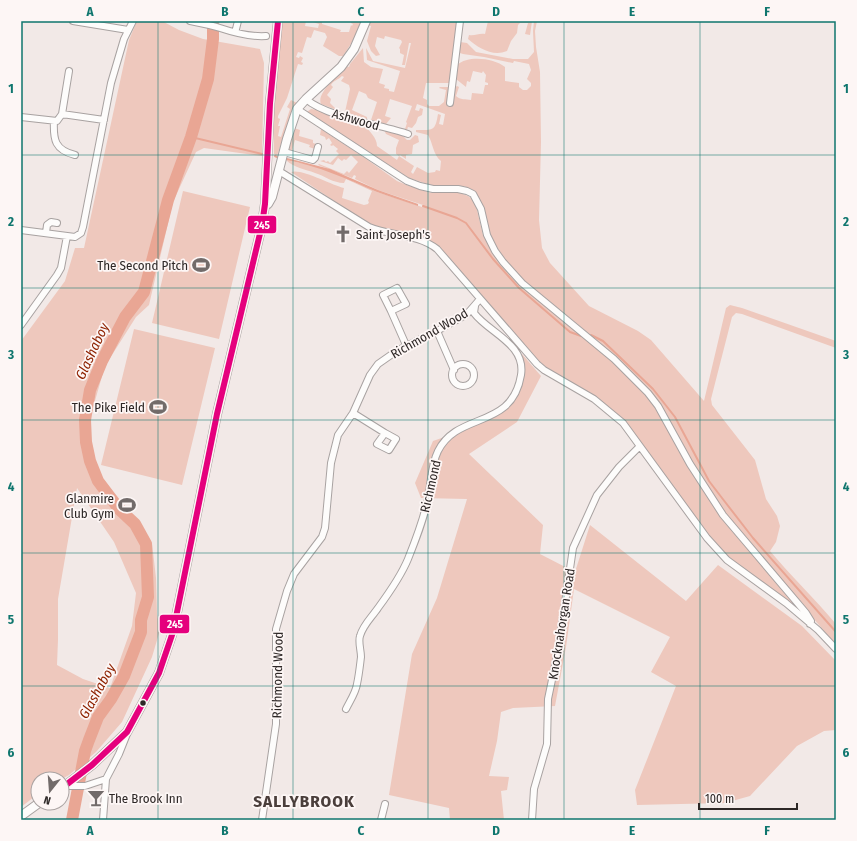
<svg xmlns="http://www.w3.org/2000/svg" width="857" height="841" font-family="'Fira Sans Condensed',sans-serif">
  <rect width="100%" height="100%" fill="#f2e9e7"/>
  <path fill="#eec8bd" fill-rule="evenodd" d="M137,21H162L179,30L203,39L260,49L264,63L262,156L204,148L196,152L173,202L149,305L136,317L105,366L88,425L91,450L97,471L137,521L152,543L156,578L157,614L160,630L152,657L122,722L96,752L69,775L62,779H38V794L21,807V341L65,281L75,248H84L129,40ZM77,488L114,542L136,593L132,626L110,688L83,679L57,665L58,640V599Z
    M281,21H306L305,26L318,28L319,24L310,21H322V24L341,30L340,32H349L351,25L352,26L353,24L351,23V21H361L354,39L343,56H339L323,46L327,37L325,33L314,30L311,38L307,37L302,53L298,52L296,57L299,58L300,56L303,58L301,62L303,63L302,65L298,64L287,98L278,116V118L280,119L278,126H280L278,136L281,137L290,109L287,107L291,100L297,103L292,110L277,156L274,154L273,112Z
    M370,21H457L451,83H426L423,98L427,100V104L429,106H439L444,102L446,90L439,88L440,87H448L449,89L447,106H452L454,88L457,86L459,87L456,96C460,100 466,99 471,100L472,93L483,94L485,85H488V83L485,82L486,75L483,71L482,73L473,71L470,82L467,81L466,87L456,79L457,65C468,55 494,58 505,67V81L519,83V87L523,90H527L531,86V83L527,79L531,70L529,64L514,61L513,63L484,57L463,54L460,53V42L467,43L476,52L513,59H528L534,52L533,31L534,21H537L535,31L536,47L540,72L541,142L539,220L542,248L550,263L589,306L638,331L651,340L704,401L726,308L730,305L742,308L836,341V348L742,314L736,313L732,317L711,399L712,405L755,460L766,499L777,516L780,526L776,542L770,551C791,576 815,599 836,624V645L723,512L704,483L661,405L627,368L598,341L525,281L512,269L493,242L489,233L483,207L478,196L473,190L464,186L431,185L409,178L307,112L311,109L317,110L365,125C369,132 377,137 377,146L397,160L399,156L396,154V148L399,140L386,134L384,130L402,135L407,140H410L415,135L418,136L419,142L413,145L412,154L406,155V159L400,155L399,156L414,166L411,172L413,174L417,167L428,173L435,172L436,170L440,171L441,161C433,155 433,143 428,135L416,132V130C433,130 435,132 438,114L441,115L439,124L443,125L445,114L417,104L415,110L419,111L420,108L423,109L422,115L418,117L416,123L412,128L408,127L407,130L405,129L407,123L406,122L412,106L390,99L385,116L391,118L386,124L371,120L377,102L368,98L366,94L359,91L352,110L367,117V119L345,112L350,89L349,85L341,81L344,77L342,76C338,80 334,80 331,85L333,87L327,95L331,99L330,103L337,110L321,104C316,93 339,75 346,66L349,67L350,64L363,48L364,62L371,67L383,69L379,83L385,85L384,88L389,89V91L394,92L400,71L367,60L366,48L373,61L405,68L411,43H409L405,65H402L404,55L400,53V49L399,48L402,42L401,40L385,36L384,39L377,37L375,46L380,55L376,56L371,51L367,41L371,26L368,25Z
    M488,21H532L530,35L525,34L528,23H520L518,25L517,33L511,41L507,51C493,57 478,48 468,39L469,35C475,36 479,33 485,34Z
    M294,128L300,130L299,136L313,140V143L316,144L315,149L309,147L310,145L295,140L292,151L289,150Z
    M321,129L365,158L397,181L409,186L431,193H460L468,196L473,200L477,210L483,235L500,264L520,285L594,346L613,362L646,395L665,422L688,466L720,516L805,617L729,558L708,536L624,421L545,368L531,356L447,255L435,244L428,239L387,230L370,225L291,172C301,168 332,185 344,188L342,198L364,205L368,204L369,202L368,201L372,191L346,179L344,183C333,183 325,176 315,173C305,169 294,168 286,160L310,165L330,171L377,192L422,207L423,205L378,190L355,179L356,176L354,175L352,178L318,165L319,164L344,174L347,171L349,173L358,162L351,155L346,160L344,159L342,161L338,158L333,165L320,161L324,160L326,162L328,161L330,163L339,154L336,151L338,149L333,145L332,146L330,145L332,143L329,138L326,140L325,137L320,135Z
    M183,191L250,207L219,339L152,323Z
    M134,329L215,348L182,485L101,465Z
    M522,354L541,376L517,422L469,454L543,525L540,554L575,572L590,525L686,601L718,565L802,626L836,661V730L824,731L797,746L750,796L725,803L637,805L635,790L676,686L651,672L670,637L574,589L566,647L555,706L513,708L501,712L497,741L489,776L509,777L507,790L501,791L504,820H450L449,808L389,795L412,654L437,598L467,499L421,498L415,483L433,441L456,433L503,412L524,379Z"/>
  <path fill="#e9a694" d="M287,158L330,169L378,190L418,204V206C404,201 390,197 377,192C347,179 319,166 286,160Z"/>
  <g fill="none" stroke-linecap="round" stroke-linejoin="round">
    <path stroke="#e9a694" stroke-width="2" d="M191,137L262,154
      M275,156L277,157
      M423,206L457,218L466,223L493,259L519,288L570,332L581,336
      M591,335L603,341L653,389L675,417L709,481L722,498L753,538L836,632"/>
    <path stroke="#e9a694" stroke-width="12" d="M72,820L85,751L89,740L98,717L111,699L124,676L141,632V620L148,597L146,544L135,524L119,509L98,481L90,461L86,442L85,420L90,390L102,361L125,317L144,292L168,200L191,137L208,79L213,39V21"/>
    <g stroke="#a8a2a1" stroke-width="8">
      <path id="minor" d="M73,21L128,30
        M190,21C200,23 211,25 220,28C235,33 251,37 266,36
        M236,29L238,21
        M306,99C326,117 382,125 408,134
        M450,103L460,21
        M297,109L407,181L420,186L433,189H458L467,191L473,194L481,209L487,235L495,251L503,262L522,283L614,359L648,393L658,406L690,464L723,515L806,613L811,621L810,624
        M62,114L69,71
        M21,117L57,121L62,114L104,120
        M54,121C53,140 55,150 75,155
        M284,152L313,160L315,158L318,147
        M279,171L369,227C391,236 418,234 437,249L537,364L544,370L594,399L623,423L707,538L727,560L786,603L818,630L836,649
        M21,230L75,237L81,233L83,227L111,83L124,39L133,21
        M46,233L47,225L51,222L57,223
        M397,288L406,304L391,311L383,295Z
        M391,311L406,345
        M21,325L57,275L61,268L67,236
        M437,331L454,370
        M452 375a11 11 0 1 1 22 0a11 11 0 1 1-22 0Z
        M353,413L385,433
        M385,433L396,439L389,450L377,444Z
        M346,709C350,701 356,692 357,684C359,675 360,665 361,657C361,650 358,642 360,636C363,625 372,617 378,608C389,593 401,576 408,559C416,539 424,519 428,498C431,483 431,465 438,451C458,411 512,430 521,375C526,344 489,333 474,313L475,306
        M66,786H85L106,779
        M103,820L106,779L119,754L127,734
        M262,820L276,724V629L287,591L294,574L322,537L325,528L331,463L338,435L353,413L370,375L378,364L398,350L437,331L467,314L480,299
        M381,820L385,804
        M532,820L534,789L547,744L548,699L558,651L573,548L597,495L619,467L639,447"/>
    </g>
    <g stroke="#a8a2a1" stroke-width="10">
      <path id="major" d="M265,204H268L272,197L287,139L297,109L306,99L341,67L354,49L366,21
        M62,788L92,765L127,732L159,673L173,632L217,414L262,225L265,204L270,103L278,21
        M21,816L39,803"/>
    </g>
    <use href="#minor" stroke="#fdfcfb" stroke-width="6"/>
    <use href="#major" stroke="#fdfcfb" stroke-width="8"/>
    <g stroke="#fdf6f5" stroke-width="9">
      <path id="bus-1" d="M62,788L92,765L127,732L159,673L173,632L217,414L262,225L265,204L270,103L278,21"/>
    </g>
    <use href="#bus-1" stroke="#e5007d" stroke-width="6"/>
  </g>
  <path fill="none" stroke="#0f766e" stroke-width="1" stroke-opacity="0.55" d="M158,21V820M293,21V820M428,21V820M564,21V820M700,21V820M21,155H836M21,288H836M21,420H836M21,553H836M21,686H836"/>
  <defs>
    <g id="church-bare" transform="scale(1.38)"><path d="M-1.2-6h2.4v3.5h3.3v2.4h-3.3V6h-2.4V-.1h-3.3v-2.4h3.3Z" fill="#726b6a" stroke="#fdf6f5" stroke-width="2.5" paint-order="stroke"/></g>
    <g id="stadium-bare" transform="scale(1.38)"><path d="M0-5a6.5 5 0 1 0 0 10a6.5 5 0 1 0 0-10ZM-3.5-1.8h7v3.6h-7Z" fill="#726b6a" stroke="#fdf6f5" stroke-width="2.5" paint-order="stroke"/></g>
    <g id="bar-bare" transform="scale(1.38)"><path d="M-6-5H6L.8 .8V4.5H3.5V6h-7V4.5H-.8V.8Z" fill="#726b6a" stroke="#fdf6f5" stroke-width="2.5" paint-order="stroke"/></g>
  </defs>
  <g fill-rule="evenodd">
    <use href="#church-bare" x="343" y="234"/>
    <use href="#stadium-bare" x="201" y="265"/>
    <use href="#stadium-bare" x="158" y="407"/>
    <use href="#stadium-bare" x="127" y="505"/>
    <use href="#bar-bare" x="96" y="798"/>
  </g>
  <circle fill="#2d2726" stroke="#fdf6f5" stroke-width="1.5" cx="143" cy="703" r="3.5"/>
  <g text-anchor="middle" stroke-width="3.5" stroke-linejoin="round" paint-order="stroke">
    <g font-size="13" fill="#2d2726" stroke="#fdf6f5">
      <text transform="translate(356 119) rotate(16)" y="5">Ashwood</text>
      <text transform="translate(429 333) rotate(-30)" y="5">Richmond Wood</text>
      <text transform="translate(430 486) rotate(-77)" y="5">Richmond</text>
      <text transform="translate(561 624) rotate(-81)" y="5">Knocknahorgan Road</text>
      <text transform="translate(277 675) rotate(-89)" y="5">Richmond Wood</text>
    </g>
    <g font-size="13" fill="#2d2726" stroke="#fdf6f5" text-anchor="end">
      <text x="356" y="239" text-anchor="start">Saint Joseph's</text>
      <text x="188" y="270">The Second Pitch</text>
      <text x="145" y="412">The Pike Field</text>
      <text x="114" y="503">Glanmire<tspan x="114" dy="15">Club Gym</tspan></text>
      <text x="109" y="803" text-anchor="start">The Brook Inn</text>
    </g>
    <g font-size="14" font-style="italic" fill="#8e2200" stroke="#fdf6f5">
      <text transform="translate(92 351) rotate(-65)" y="5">Glashaboy</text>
      <text transform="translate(97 691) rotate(-61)" y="5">Glashaboy</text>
    </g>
    <g font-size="17" font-weight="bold" letter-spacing="1" fill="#4a3e3b" stroke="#fdf6f5">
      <text x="304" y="807">SALLYBROOK</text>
    </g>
  </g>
  <g stroke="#fdf6f5" stroke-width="1.5">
    <rect x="247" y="215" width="30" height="19" rx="4" fill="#e5007d"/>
    <rect x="159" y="614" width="31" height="20" rx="4" fill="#e5007d"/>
  </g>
  <g font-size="11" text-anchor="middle" font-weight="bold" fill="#fff">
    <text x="262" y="229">245</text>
    <text x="175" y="628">245</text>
  </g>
  <rect width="857" height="841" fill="none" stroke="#fdf6f5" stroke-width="44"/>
  <g transform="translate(50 791) rotate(197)"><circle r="19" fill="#fdf6f5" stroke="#aaa3a2"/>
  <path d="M0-3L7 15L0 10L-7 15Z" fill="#726b6a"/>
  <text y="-6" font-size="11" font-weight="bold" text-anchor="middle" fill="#2d2726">N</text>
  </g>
  <path d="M699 803v6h98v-6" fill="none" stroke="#2d2726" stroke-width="2"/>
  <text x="705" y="803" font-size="12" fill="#2d2726" stroke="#fdf6f5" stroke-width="3" paint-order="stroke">100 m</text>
  <rect x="22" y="22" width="813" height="797" fill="none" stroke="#0f766e" stroke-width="1.5"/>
  <g font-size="13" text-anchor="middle" font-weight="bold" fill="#0f766e">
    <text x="90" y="16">A</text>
    <text x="225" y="16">B</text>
    <text x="361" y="16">C</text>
    <text x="496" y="16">D</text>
    <text x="632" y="16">E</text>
    <text x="767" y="16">F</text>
    <text x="11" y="93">1</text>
    <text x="846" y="93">1</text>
    <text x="11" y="226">2</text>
    <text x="846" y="226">2</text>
    <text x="11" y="359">3</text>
    <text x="846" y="359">3</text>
    <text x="11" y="491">4</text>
    <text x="846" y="491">4</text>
    <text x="11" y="624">5</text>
    <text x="846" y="624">5</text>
    <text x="11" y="757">6</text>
    <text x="846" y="757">6</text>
    <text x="90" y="835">A</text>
    <text x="225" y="835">B</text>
    <text x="361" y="835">C</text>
    <text x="496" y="835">D</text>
    <text x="632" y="835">E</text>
    <text x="767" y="835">F</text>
  </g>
</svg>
